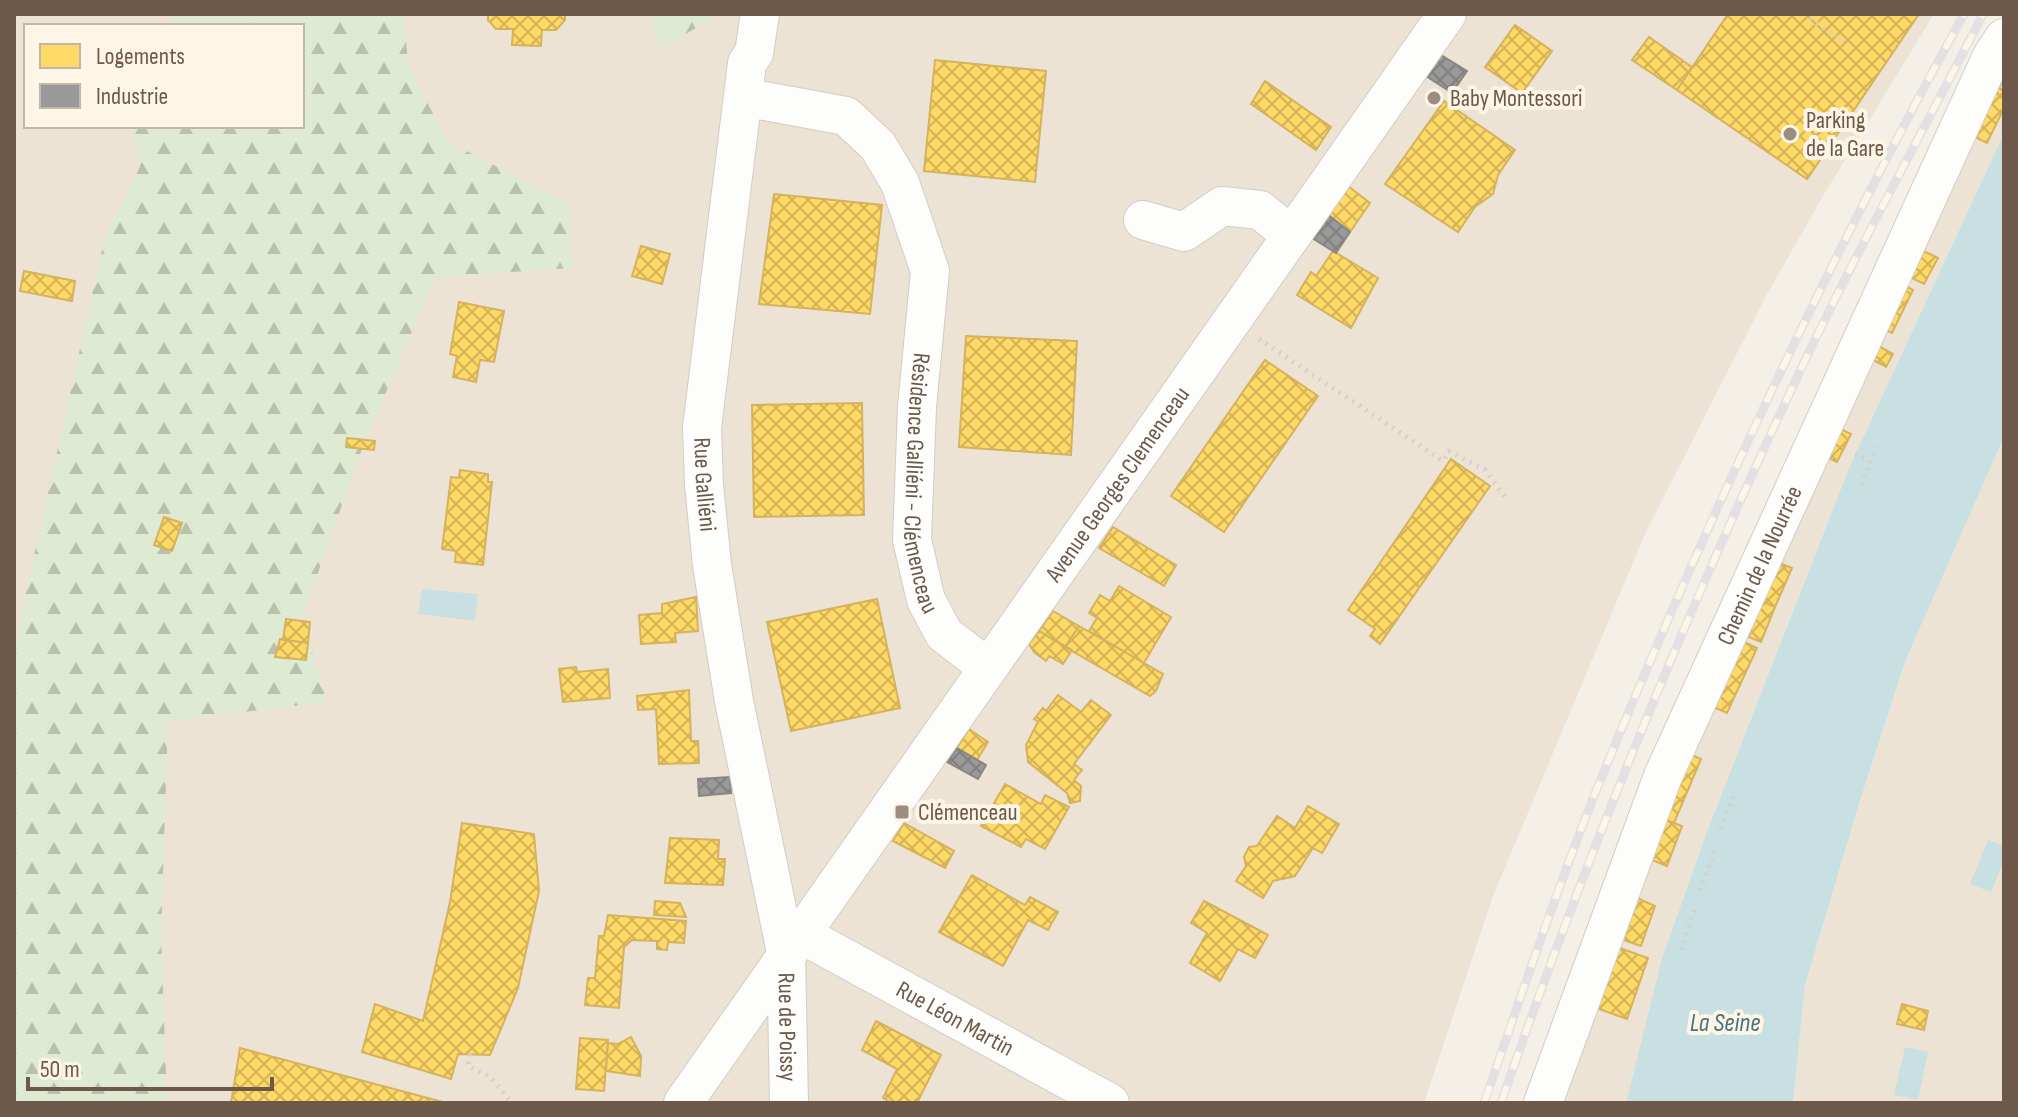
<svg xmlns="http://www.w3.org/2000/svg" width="2018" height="1117" font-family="'Sofia Sans Condensed',sans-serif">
  <defs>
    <pattern id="forest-firs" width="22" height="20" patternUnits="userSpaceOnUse" patternTransform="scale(2)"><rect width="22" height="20" fill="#dfead2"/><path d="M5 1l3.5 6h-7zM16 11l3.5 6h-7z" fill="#b9c0ac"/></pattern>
    <pattern id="homes-cross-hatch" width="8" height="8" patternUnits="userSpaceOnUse" patternTransform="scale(2)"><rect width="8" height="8" fill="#ffd966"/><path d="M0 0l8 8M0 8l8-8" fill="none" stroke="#d3b356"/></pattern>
    <pattern id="industry-cross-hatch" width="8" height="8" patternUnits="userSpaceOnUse" patternTransform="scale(2)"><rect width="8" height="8" fill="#999"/><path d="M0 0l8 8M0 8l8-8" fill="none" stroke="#81807f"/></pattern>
  </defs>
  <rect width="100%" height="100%" fill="#f4f0e7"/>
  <path fill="#ede3d4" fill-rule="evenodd" d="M14,14H1934L1823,196L1765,298L1645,534L1493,896L1424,1103H14ZM26,26H302V126H26Z
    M2004,26V133L1849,468L1706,834L1662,958L1626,1103H1533Z
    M2004,437V1103H1793L1805,985L1859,804L1905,662Z"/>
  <path fill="url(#forest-firs)" d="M176,14H404L408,65L447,141L571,205V268L435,277L363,446L302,618L327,702L168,721L161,935L167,1103H14V662L23,605L105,236L140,167L131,126H302V26H167Z
    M652,14H720L658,50Z"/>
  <path fill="#c9e0e3" d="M2004,133V437L1905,662L1859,804L1805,985L1793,1103H1626L1662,958L1706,834L1849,468Z
    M422,589L478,594L475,621L418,614Z
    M1988,840L2004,846V861L1991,892L1970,884Z
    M1905,1047L1928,1052L1918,1100L1894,1095Z"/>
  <path fill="url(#homes-cross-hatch)" stroke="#d4b25e" stroke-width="2" d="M488,14H565V20L556,30H542L541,46L512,45L513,29H496L488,20Z
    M1728,14H1919L1807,179L1677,90Z
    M1515,25L1552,51L1522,93L1485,67Z
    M1649,37L1692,67L1677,90L1632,60Z
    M935,60L1046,71L1035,182L924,171Z
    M1989,73L2003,80L1999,88L2004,91V108L1987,143L1960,130Z
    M1265,81L1331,127L1316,150L1251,104Z
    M1444,101L1515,150L1498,175L1493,194L1475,207L1458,232L1385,184Z
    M1348,186L1370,203L1350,232L1327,214Z
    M774,194L882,205L870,314L759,304Z
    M641,246L670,254L662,284L632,276Z
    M1913,246L1938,258L1924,284L1900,272Z
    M1333,251L1378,278L1351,328L1297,295L1311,272L1316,276Z
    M24,271L75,281L72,301L20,291Z
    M1894,280L1913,290L1892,333L1873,324Z
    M459,302L504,311L494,362L480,360L476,382L453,377L457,356L450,354Z
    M966,336L1077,341L1071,455L959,447Z
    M1869,341L1893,354L1886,367L1862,354Z
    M1265,360L1318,396L1224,532L1171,496Z
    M862,403L864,515L754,517L752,405Z
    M1830,424L1851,434L1837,462L1819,454Z
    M347,438L375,441L374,450L346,447Z
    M1451,459L1490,486L1380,644L1370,636L1375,629L1348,610Z
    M460,470L488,474V482H492L483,565L455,562L456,551L442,549L451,477L459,478Z
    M164,517L182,523L172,551L154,545Z
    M1113,527L1176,565L1164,586L1099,548Z
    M1765,557L1792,568L1775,607L1748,595Z
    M1119,586L1171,617L1144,663L1089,631L1097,618L1089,613L1100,595L1110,601Z
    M1748,595L1775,607L1761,642L1734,631Z
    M696,597L698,631L675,633L676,642L641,644L639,615L662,613V604Z
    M877,599L900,708L791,731L767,622Z
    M1053,611L1079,626L1065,647L1039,631Z
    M286,619L310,622L308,643L283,640Z
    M1079,626L1163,674L1156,691L1150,696L1065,647Z
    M1039,631L1072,650L1063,664L1049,656L1046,661L1034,652L1029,644Z
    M1733,637L1757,648L1727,713L1702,702Z
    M280,639L308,643L306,660L275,657Z
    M576,667L577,672L608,669L610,698L563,702L559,669Z
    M689,690L691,741H698L699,763L659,764L656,709L638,710L637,696Z
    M1058,695L1081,712L1091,700L1111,715L1074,764L1082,770L1074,780L1081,786L1080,801L1070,803L1067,793L1028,762L1026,745L1038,722L1034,719L1043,708L1046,711Z
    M969,729L988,742L977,760L957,748Z
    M1680,750L1701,759L1674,823L1653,815Z
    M1005,784L1041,804L1045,795L1069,807L1045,849L1026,839L1021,847L981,826Z
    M1308,806L1339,824L1322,853L1313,848L1295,876L1273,881L1263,898L1236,881L1246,866L1244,857L1249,847L1257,846L1277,816L1295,828Z
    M1653,815L1682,826L1667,866L1639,855Z
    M462,823L534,834L539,891L518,988L490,1055L458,1054L451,1079L362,1052L375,1004L423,1021L450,902Z
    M904,823L954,851L945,868L893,841Z
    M670,838L719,840L718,859H725L723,885L665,883Z
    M972,875L1025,905L1030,897L1058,912L1048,930L1028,920L1003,966L939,932Z
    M1626,893L1655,906L1641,946L1612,936Z
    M655,901L680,903L686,917L654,915Z
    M1204,901L1268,935L1255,958L1238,949L1220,981L1190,963L1207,933L1191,923Z
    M608,915L686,921L684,943L668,942L667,950L657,949V941L632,940L624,947L619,1008L585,1005L588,978H595L599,936H604Z
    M1617,947L1648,958L1627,1019L1596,1008Z
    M1902,1004L1928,1011L1924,1030L1897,1024Z
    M876,1021L941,1055L917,1103H891L883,1098L897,1069L862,1050Z
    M631,1037L641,1056L640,1076L606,1071L608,1043L618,1044Z
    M580,1038L608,1040L604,1091L576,1089Z
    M240,1048L443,1102V1103H231Z"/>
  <path fill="url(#industry-cross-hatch)" stroke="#8c8681" stroke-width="2" d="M1441,55L1467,71L1452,93L1426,76Z
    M1327,214L1350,232L1336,253L1312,238Z
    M957,748L986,765L978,779L947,762Z
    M730,777L731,793L699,796L698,779Z"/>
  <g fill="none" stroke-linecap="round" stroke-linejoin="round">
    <g stroke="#d2ccc4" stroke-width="40">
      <g id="minor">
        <path id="s1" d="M760,14L754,53L747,63L702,428L704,485L712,565L734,701L786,952L789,1103"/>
        <path id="s2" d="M743,97L846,116L878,146L900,183L930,271L917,407L912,540L926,600L944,634L987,667"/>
        <path d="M1143,220L1184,232L1222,206L1260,210L1291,235"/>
        <path id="s3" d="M799,933L1110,1103"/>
        <path id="s4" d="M683,1103L1447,14"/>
        <path id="s5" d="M1543,1103L1663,776L1992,56L2004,38"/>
      </g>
    </g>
    <path stroke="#d6cfca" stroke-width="5" stroke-dasharray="2 6" stroke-linecap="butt" d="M1803,14L1850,46
      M1259,339L1443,461L1449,451L1485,470L1508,501
      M1855,454L1870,462
      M1861,485L1876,447
      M1720,828L1735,793
      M1700,890L1717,846
      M1681,950L1694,909
      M470,1054L468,1066L490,1077L512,1103"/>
    <use href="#minor" stroke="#fdfdfb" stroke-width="38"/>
    <g stroke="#e3e0e3" stroke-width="9">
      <path id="rail" d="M1484,1103C1519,1002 1553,900 1592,801C1701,532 1824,268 1964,14
        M1501,1103C1590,845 1694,594 1811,348C1865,235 1926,126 1983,14"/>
    </g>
    <use href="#rail" stroke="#fdf5e6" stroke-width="6" stroke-dasharray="18" stroke-linecap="butt"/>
  </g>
  <g fill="#9d8d81" stroke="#fdf5e6" stroke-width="3">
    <circle cx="1434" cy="98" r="8"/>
    <circle cx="1790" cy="134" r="8"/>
    <rect x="894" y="804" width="16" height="16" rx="4"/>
  </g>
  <g text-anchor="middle" stroke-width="8" stroke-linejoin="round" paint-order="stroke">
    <g font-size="24" fill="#6e584a" stroke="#fdf5e6" text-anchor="start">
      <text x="1450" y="106">Baby Montessori</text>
      <text x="1806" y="128">Parking<tspan x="1806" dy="28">de la Gare</tspan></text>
      <text x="918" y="820">Clémenceau</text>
    </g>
    <g font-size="24" fill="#6e584a" stroke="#fdf5e6">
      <text dy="8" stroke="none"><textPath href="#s2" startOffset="498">Résidence Galliéni - Clémenceau</textPath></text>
      <text dy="8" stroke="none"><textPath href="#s4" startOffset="756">Avenue Georges Clemenceau</textPath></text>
      <text dy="8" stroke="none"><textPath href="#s1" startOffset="476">Rue Galliéni</textPath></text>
      <text dy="8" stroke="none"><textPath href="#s5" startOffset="580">Chemin de la Nourrée</textPath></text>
      <text dy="8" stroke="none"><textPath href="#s3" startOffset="178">Rue Léon Martin</textPath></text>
      <text dy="8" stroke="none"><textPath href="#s1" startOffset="1026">Rue de Poissy</textPath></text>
    </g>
    <g font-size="26" font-style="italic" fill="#477480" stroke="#fdf5e6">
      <text x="1725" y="1031">La Seine</text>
    </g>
  </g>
  <rect width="2018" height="1117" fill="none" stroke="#6e584a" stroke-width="32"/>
  <rect x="24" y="24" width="280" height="104" fill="#fdf5e6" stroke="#c4b6a8" stroke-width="2"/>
  <rect x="40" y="44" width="40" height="24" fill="#ffd966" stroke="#c4b6a8" stroke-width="2"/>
  <text x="96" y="64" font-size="24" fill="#6e584a">Logements</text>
  <rect x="40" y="84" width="40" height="24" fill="#999999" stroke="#c4b6a8" stroke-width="2"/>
  <text x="96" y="104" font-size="24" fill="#6e584a">Industrie</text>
  <path d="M28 1077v12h244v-12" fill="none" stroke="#6e584a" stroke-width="4"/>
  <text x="40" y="1077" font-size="24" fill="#6e584a" stroke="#fdf5e6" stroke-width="6" paint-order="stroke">50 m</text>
</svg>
